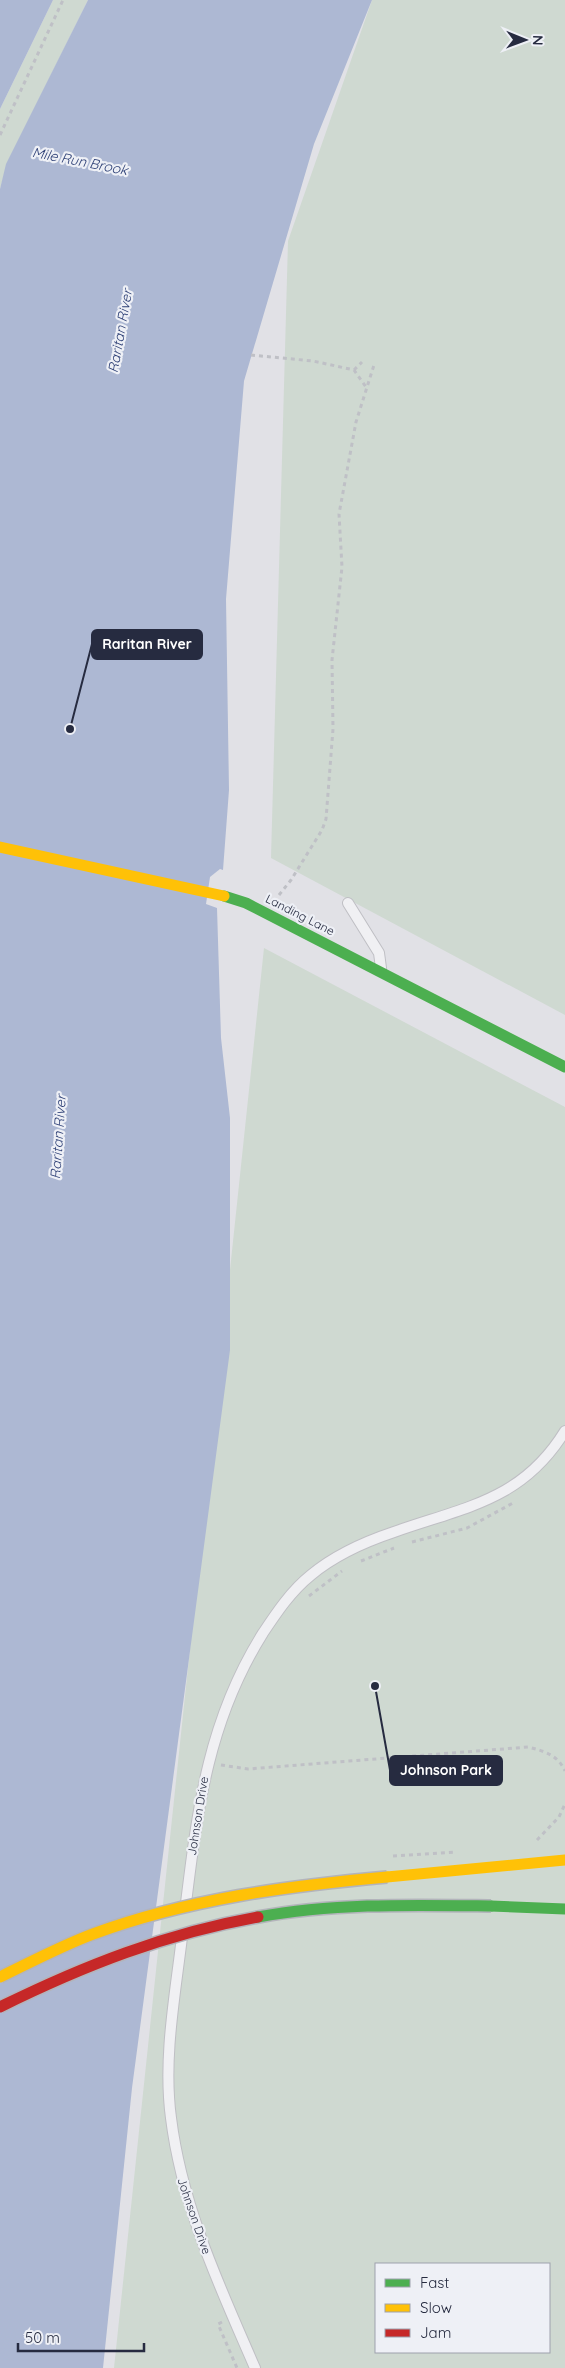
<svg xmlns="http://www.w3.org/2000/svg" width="565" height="2368" font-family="Quicksand,sans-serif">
  <rect width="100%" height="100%" fill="#e1e1e6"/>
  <path fill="#cfd9d1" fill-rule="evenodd" d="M53,0H88L7,164L0,189V109Z
    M372,0H565V1015L271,858L288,241Z
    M264,948L565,1107V2368H114ZM376,2264H549V2352H376Z"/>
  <path fill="#adb8d3" d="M0,0H53L0,109Z
    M88,0H372L314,144L244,381L226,599L229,790L223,870L220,869L210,877L206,904L217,908L221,1038L230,1118V1350L132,2088L103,2368H0V189L6,164Z"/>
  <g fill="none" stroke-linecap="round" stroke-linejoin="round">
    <g stroke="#bfbfc4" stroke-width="12">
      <path id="lane" d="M348,903L379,953L381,968
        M186,1903C198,1805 209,1719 263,1633C277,1612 291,1591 311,1575C335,1555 364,1542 394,1532C464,1507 522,1501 565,1431
        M182,1937C175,1996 163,2059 171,2118C182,2207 220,2287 255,2368"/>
    </g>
    <path stroke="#bfc0c6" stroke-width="3" stroke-dasharray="4 4" stroke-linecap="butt" d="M0,135L63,0
      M251,355L313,361L354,370L366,387
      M354,370L362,362
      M279,895L291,880L322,830L326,819L333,729L332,660L342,567L339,514L356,422L374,365
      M412,1542L467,1528L513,1503
      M361,1561L394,1548
      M309,1596L342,1571
      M221,1765L248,1769L528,1747C544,1751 558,1755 565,1771
      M537,1840L559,1817L565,1804
      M222,2322L218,2324L237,2368"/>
    <use href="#lane" stroke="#f0f0f3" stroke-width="10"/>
    <path stroke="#4caf50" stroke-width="11" d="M224,896L246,903L565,1067
      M491,1906L565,1909"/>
    <path stroke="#ffc107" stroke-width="11" d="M0,847L224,896
      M387,1877L565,1860"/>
    <g stroke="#b3b4bb" stroke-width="14" stroke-linecap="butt">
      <path id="fast-bridge" d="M258,1917C335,1903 413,1905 491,1906"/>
    </g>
    <g stroke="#b3b4bb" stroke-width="14" stroke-linecap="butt">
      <path id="slow-bridge" d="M0,1977C31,1962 61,1946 93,1934C188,1899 287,1886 387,1877"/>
    </g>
    <g stroke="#b3b4bb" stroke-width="14" stroke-linecap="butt">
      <path id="jam-bridge" d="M0,2007C83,1966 167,1933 258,1917"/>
    </g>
    <path stroke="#bfc0c6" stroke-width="3" stroke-dasharray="4 4" stroke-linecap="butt" d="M393,1856L456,1852"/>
    <use href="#fast-bridge" stroke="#4caf50" stroke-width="11"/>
    <use href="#slow-bridge" stroke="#ffc107" stroke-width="11"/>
    <use href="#jam-bridge" stroke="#c62828" stroke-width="11"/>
  </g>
  <g text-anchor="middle" stroke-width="4.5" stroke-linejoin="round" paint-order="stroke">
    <g font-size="12" fill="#262b40" stroke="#eef0f6">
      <text transform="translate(300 915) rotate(27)" y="4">Landing Lane</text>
      <text transform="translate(198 1816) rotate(-81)" y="4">Johnson Drive</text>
      <text transform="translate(194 2216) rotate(71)" y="4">Johnson Drive</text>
    </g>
    <g font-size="14" font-style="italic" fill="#2e4076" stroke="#eef0f6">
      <text transform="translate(80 161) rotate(11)" y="5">Mile Run Brook</text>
      <text transform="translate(120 331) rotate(-80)" y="5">Raritan River</text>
      <text transform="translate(58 1137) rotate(-86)" y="5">Raritan River</text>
    </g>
  </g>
  <path fill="none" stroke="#262b40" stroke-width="2" d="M70 729L92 644M375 1686L390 1770"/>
  <g fill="#262b40" stroke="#eef0f6" stroke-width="2">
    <circle cx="70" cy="729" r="5"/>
    <circle cx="375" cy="1686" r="5"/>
  </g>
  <g fill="#262b40" stroke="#262b40" stroke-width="2">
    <rect x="92" y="630" width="110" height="29" rx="5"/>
    <rect x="390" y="1756" width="112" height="29" rx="5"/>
  </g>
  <g font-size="14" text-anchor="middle" font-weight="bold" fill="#fff">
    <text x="147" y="649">Raritan River</text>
    <text x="446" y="1775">Johnson Park</text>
  </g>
  <rect x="375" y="2263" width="175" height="90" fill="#eef0f6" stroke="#9ea1ad"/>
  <rect x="385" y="2279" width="25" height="8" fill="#4caf50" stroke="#9ea1ad"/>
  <text x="420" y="2288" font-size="15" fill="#262b40">Fast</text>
  <rect x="385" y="2304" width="25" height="8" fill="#ffc107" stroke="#9ea1ad"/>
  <text x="420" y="2313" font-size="15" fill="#262b40">Slow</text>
  <rect x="385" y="2329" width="25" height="8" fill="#c62828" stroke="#9ea1ad"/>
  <text x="420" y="2338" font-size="15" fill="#262b40">Jam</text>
  <g transform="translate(525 40) rotate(91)" stroke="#eef0f6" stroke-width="4" paint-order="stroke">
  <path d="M0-4L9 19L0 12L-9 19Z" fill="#262b40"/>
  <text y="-8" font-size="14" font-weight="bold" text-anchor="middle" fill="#262b40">N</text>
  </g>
  <path d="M18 2343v8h126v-8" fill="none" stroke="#262b40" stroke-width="2.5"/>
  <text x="25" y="2343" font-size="15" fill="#262b40" stroke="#eef0f6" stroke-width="4" paint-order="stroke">50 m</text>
</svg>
